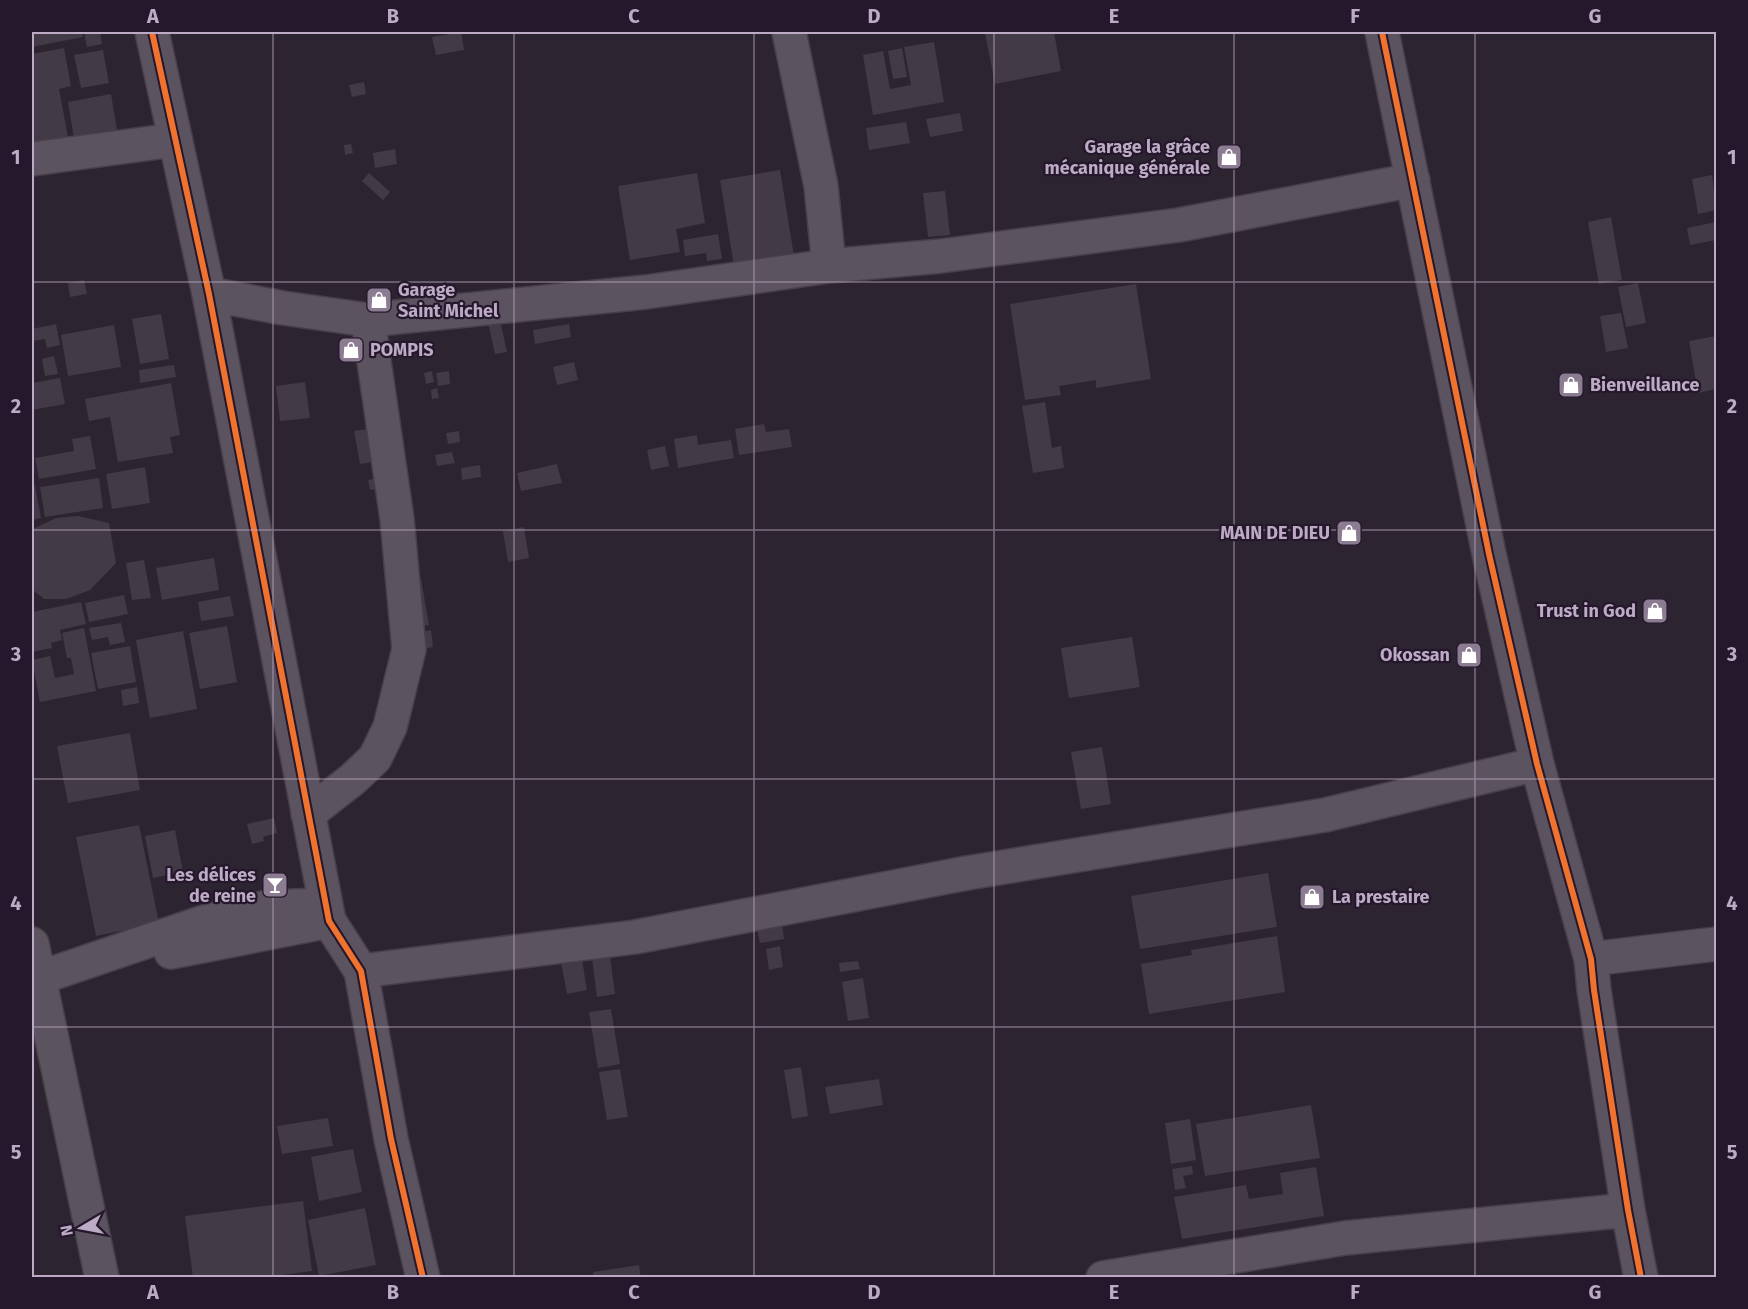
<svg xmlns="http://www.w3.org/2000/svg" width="1748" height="1309" font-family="'Fira Sans',sans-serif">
  <rect width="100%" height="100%" fill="#2d2431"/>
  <path fill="#423a46" d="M32,32H82L83,37L32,47Z
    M84,32H100L102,44L87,47Z
    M461,32L464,50L436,55L432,37Z
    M993,32H1054L1061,71L995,84L985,33Z
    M934,42L944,102L873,115L863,55L883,51L890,89L911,85L904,47Z
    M64,48L71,86L59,89L68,137L32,144V54Z
    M902,48L907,77L893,79L888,51Z
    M103,50L109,83L81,88L74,55Z
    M364,82L366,94L352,97L349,85Z
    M111,94L117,130L74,138L68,102Z
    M960,113L963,131L930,137L926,119Z
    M906,122L910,143L869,150L866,128Z
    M351,144L353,153L345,155L344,145Z
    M395,149L397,164L375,168L373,153Z
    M780,170L794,256L734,266L720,180Z
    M369,173L390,192L383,200L362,181Z
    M697,173L705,223L676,229L680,252L630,260L618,186Z
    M1712,175L1716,210L1698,214L1692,179Z
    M945,191L950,235L928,237L923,193Z
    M1611,217L1622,280L1599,284L1588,222Z
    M1716,222V240L1690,245L1687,228Z
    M718,234L722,259L707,261L706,253L685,256L683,240Z
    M84,280L87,294L70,297L68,283Z
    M1638,283L1646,323L1626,327L1618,287Z
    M1136,284L1151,379L1096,388V380L1059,386L1061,395L1025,400L1010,304Z
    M1621,313L1628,348L1606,352L1600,316Z
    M161,314L169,359L140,364L132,319Z
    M499,316L507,352L495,354L487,318Z
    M56,324L60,345L47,348L45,339L33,341L32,329Z
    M569,324L571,337L535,344L533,330Z
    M114,325L121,367L68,376L61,335Z
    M1716,336V389L1698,393L1689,341Z
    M54,356L58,374L45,376L42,359Z
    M574,362L578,380L557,385L553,367Z
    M174,365L176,377L140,383L139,370Z
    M432,371L434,382L426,384L424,373Z
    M449,371L450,384L438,386L436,373Z
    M60,378L65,404L32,410V383Z
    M305,382L310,418L280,421L276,386Z
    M171,383L180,435L170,437L173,453L118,462L110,417L89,421L85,399Z
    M437,388L439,398L432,399L431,390Z
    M1045,402L1052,448L1061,446L1064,468L1033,473L1022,406Z
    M764,424L766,432L789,429L792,447L739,455L735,429Z
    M367,429L373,462L360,464L354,431Z
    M459,431L460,442L448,444L446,433Z
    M697,435L698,445L731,440L734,458L678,468L674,439Z
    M90,436L96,469L39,479L35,458L74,451L72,439Z
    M665,446L669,466L651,470L647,450Z
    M452,452L455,463L437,466L435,455Z
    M557,464L562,483L521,491L517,473Z
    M480,465L481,477L462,480L461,468Z
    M145,467L150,503L112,509L106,474Z
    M99,478L103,508L45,517L40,487Z
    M378,478L380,488L370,490L368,480Z
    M35,485L41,518L32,520V486Z
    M78,516L109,523L116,563L90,590L66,599H44L33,590L32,580L33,529L56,518Z
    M524,527L529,558L508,562L503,531Z
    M214,558L219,590L162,600L156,568Z
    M144,560L151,598L132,600L126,563Z
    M421,579L429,625L417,627L409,581Z
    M124,595L128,614L89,622L85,603Z
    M230,596L234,616L201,621L198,602Z
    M81,602L86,624L60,630L62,640L51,643L52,648L32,652V612Z
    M121,623L125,642L110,645L108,637L92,640L89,628Z
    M227,626L237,682L200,689L189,633Z
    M84,628L96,691L40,702L32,660L50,656L55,678L74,674L71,658H67L62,633Z
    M431,630L433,647L419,650L416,633Z
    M183,631L197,709L150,718L136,640Z
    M1132,637L1140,687L1069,698L1061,648Z
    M130,646L136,682L98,689L91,653Z
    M137,687L139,703L123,706L121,690Z
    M130,733L140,790L68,803L57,746Z
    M1102,747L1111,804L1081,809L1071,752Z
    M274,818L277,833L263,837L264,841L252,844L247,824Z
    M139,825L159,923L96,936L76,837Z
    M175,830L183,872L153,878L145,836Z
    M1268,873L1277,927L1140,949L1131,896Z
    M782,924L784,939L760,943L757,928Z
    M1277,936L1285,992L1149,1014L1141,964L1192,955L1191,950Z
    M780,946L783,967L769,970L766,949Z
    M581,954L587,990L567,994L560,957Z
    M610,956L615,994L597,997L592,958Z
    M858,961L860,969L840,972L839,963Z
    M863,978L869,1018L848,1021L842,982Z
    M611,1009L620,1064L598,1068L589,1012Z
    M801,1067L808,1116L792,1119L784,1070Z
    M620,1069L628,1117L607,1120L599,1072Z
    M879,1079L883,1105L830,1114L825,1087Z
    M1311,1105L1320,1158L1205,1176L1196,1124Z
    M328,1118L333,1146L282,1154L277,1126Z
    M1190,1119L1196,1160L1171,1164L1165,1123Z
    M353,1149L362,1192L319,1201L311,1157Z
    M1192,1166L1193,1174L1183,1176L1186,1188L1175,1190L1172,1169Z
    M1316,1167L1324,1216L1182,1239L1174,1197L1246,1185L1249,1199L1283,1194L1280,1173Z
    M303,1201L312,1271L261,1278H193L185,1216Z
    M365,1208L376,1265L319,1276L308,1220Z
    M639,1265L641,1278H594L593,1272Z"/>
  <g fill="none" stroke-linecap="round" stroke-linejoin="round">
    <g stroke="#47404b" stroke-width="36">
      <path id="minor" d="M152,32L209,294L329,921L361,971L391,1139L423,1278
        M789,32L821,186L829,266
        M1382,32L1489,554L1537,764L1591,959L1594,990L1628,1210L1641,1278
        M32,159L174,140
        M209,294L283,308L368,320L646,292L829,266L941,256L1179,225L1413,180
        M308,814L353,779L375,758L390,727L409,649L397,519L368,320
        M32,944L102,1278
        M171,952L329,921
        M1591,959L1716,944
        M361,971L635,937L967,873L1325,815L1537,764
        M32,979L39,978L201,923L267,907L325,905
        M1103,1278L1345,1238L1628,1210"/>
    </g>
    <use href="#minor" stroke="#5c5360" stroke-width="33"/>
    <g stroke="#25172c" stroke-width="10">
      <path id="cycleway" d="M152,32L209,294L329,921L361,971L391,1139L423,1278
        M1382,32L1489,554L1537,764L1591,959L1594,990L1628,1210L1641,1278"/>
    </g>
    <use href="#cycleway" stroke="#ef722f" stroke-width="6"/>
  </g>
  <path fill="none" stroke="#bdabc5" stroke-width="1.5" stroke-opacity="0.55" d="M273,32V1278M514,32V1278M754,32V1278M994,32V1278M1234,32V1278M1475,32V1278M32,282H1716M32,530H1716M32,779H1716M32,1027H1716"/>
  <defs>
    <g id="shop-square" transform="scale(1.35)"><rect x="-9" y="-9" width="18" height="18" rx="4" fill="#8b7c91" stroke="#25172c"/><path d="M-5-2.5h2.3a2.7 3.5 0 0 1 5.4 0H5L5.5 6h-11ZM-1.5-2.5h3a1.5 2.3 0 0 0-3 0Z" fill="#fff"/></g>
    <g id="bar-square" transform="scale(1.35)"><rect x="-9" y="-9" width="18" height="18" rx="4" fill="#8b7c91" stroke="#25172c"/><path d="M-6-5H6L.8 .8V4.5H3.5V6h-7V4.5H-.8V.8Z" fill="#fff"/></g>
  </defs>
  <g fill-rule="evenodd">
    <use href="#shop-square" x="1229" y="157"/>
    <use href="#shop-square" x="379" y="300"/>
    <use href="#shop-square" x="351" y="350"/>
    <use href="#shop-square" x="1571" y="385"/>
    <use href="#shop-square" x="1349" y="533"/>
    <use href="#shop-square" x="1655" y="611"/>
    <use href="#shop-square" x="1469" y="655"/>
    <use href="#bar-square" x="275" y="885"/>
    <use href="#shop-square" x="1312" y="897"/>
  </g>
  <g text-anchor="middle" stroke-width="4.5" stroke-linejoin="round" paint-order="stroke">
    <g font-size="18" font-weight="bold" fill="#bdabc5" stroke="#25172c" text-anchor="end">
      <text x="1210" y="153">Garage la grâce<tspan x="1210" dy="21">mécanique générale</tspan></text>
      <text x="398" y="296" text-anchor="start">Garage<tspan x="398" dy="21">Saint Michel</tspan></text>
      <text x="370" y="356" text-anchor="start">POMPIS</text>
      <text x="1590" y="391" text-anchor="start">Bienveillance</text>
      <text x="1330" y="539">MAIN DE DIEU</text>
      <text x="1636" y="617">Trust in God</text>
      <text x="1450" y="661">Okossan</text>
      <text x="256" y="881">Les délices<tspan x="256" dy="21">de reine</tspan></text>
      <text x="1332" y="903" text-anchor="start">La prestaire</text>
    </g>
  </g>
  <rect width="1748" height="1309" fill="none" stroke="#25172c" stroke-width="66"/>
  <g transform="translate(81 1228) rotate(260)" stroke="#25172c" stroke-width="4.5" paint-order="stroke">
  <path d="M0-4.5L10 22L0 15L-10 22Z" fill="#bdabc5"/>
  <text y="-9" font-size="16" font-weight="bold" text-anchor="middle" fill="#bdabc5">N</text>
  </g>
  <rect x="33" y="33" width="1682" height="1243" fill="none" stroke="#bdabc5" stroke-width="2"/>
  <g font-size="20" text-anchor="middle" font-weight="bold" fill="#bdabc5">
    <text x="153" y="23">A</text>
    <text x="393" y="23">B</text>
    <text x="634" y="23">C</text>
    <text x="874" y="23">D</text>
    <text x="1114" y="23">E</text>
    <text x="1355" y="23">F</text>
    <text x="1595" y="23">G</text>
    <text x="16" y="164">1</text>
    <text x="1732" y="164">1</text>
    <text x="16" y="413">2</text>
    <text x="1732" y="413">2</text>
    <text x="16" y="661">3</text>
    <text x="1732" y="661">3</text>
    <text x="16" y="910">4</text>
    <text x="1732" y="910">4</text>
    <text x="16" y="1159">5</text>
    <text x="1732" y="1159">5</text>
    <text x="153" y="1299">A</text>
    <text x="393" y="1299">B</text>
    <text x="634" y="1299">C</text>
    <text x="874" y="1299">D</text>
    <text x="1114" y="1299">E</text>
    <text x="1355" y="1299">F</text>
    <text x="1595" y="1299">G</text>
  </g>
</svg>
